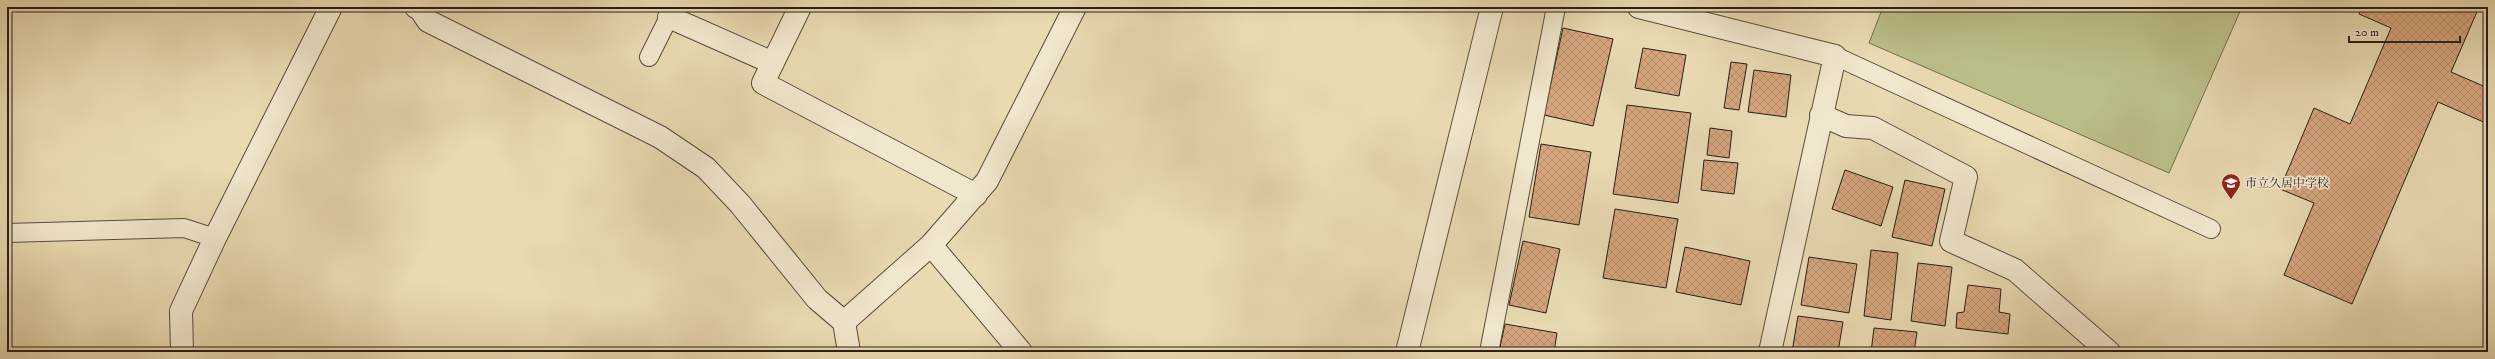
<svg xmlns="http://www.w3.org/2000/svg" width="2495" height="359" font-family="'IM FELL DW Pica','Noto Serif JP',serif">
  <defs>
    <pattern id="building-cross-hatch" width="8" height="8" patternUnits="userSpaceOnUse"><rect width="8" height="8" fill="#d5a67e"/><path d="M0 0l8 8M0 8l8-8" fill="none" stroke="#b78e6c"/></pattern>
  </defs>
  <rect width="100%" height="100%" fill="#e9dab2"/>
  <filter id="stains"><feTurbulence type="fractalNoise" baseFrequency=".005" numOctaves="4"/><feColorMatrix values="0 0 0 0 .2 0 0 0 0 .09 0 0 0 0 .02 0 0 0 .5 -.17"/></filter>
  <radialGradient id="worn" r=".72"><stop offset=".6" stop-color="#630" stop-opacity="0"/><stop offset="1" stop-color="#630" stop-opacity=".3"/></radialGradient>
  <path fill="#bbbe89" stroke="#726e50" d="M1883,7H2242L2169,173L1869,43Z"/>
  <path fill="url(#building-cross-hatch)" stroke="#281e16" d="M2362,7H2479L2451,72L2488,88V124L2438,102L2352,304L2284,275L2314,203L2280,189L2314,108L2350,124L2391,28L2359,14Z
    M1563,28L1613,39L1593,126L1544,115Z
    M1643,48L1686,55L1679,96L1635,88Z
    M1731,62L1747,64L1739,110L1724,108Z
    M1754,70L1791,75L1786,117L1748,112Z
    M1627,105L1691,113L1678,203L1613,194Z
    M1710,128L1732,131L1729,158L1707,155Z
    M1541,144L1591,152L1579,225L1529,217Z
    M1704,160L1738,163L1734,194L1701,190Z
    M1845,170L1893,187L1881,226L1832,209Z
    M1905,180L1945,189L1932,246L1892,237Z
    M1615,209L1678,219L1666,288L1603,278Z
    M1523,241L1560,249L1546,313L1509,305Z
    M1685,247L1750,261L1741,305L1676,292Z
    M1871,250L1898,253L1891,320L1864,316Z
    M1809,257L1857,264L1849,313L1801,305Z
    M1918,263L1952,267L1945,326L1911,321Z
    M1968,285L2001,289L1999,312L2010,314L2008,334L1956,328L1957,313L1964,312Z
    M1798,316L1843,322L1838,352H1792Z
    M1505,324L1557,333L1554,352H1499Z
    M1874,328L1917,332L1914,352H1871Z
    M2029,348L2049,352H2028Z"/>
  <g fill="none" stroke-linecap="round" stroke-linejoin="round">
    <g stroke="#584d3d" stroke-width="20">
      <path id="service" d="M1835,56L2211,229
        M649,57L674,7
        M7,233L184,228L215,238
        M1489,352L1556,7"/>
    </g>
    <g stroke="#584d3d" stroke-width="24">
      <path id="minor" d="M416,7L420,9L428,21L660,137L706,168L740,204L817,299L844,322L849,352
        M800,7L763,83L976,195
        M1639,7L1835,56L1770,352
        M669,17L773,63
        M1821,115L1846,126L1873,128L1966,177L1951,241L2015,270L2109,352
        M931,245L1021,352
        M844,322L931,245L987,181L1075,7
        M182,352L181,311L215,238L331,7
        M1407,352L1492,7"/>
    </g>
    <use href="#service" stroke="#f1e7cd" stroke-width="18"/>
    <use href="#minor" stroke="#f1e7cd" stroke-width="22"/>
  </g>
  <defs>
    <g id="school-pin" transform="scale(1)"><path d="M0 17L-7.5 6A9.5 9.5 0 1 1 7.5 6Z" fill="#8f2418" stroke="#f1e7cd"/><path d="M0-5L7-2L0 1L-7-2ZM-4 1L0 2.5L4 1V4Q0 6-4 4Z" fill="#fff"/></g>
  </defs>
  <g fill-rule="evenodd">
    <use href="#school-pin" x="2231" y="183"/>
  </g>
  <g text-anchor="middle" stroke-width="3.5" stroke-linejoin="round" paint-order="stroke">
    <g font-size="12" fill="#281e16" stroke="#f1e7cd" text-anchor="start">
      <text x="2245" y="187">市立久居中学校</text>
    </g>
  </g>
  <rect width="2495" height="359" fill="none" stroke="#e9dab2" stroke-width="24"/>
  <rect x="8" y="8" width="2479" height="343" fill="none" stroke="#281e16" stroke-width="2"/>
  <rect x="12" y="12" width="2471" height="335" fill="none" stroke="#281e16"/>
  <path d="M2349 36v6h111v-6" fill="none" stroke="#281e16" stroke-width="2"/>
  <text x="2355" y="36" font-size="12" fill="#281e16" stroke="#f1e7cd" stroke-width="3" paint-order="stroke">20 m</text>
  <rect width="100%" height="100%" filter="url(#stains)"/>
  <rect width="100%" height="100%" fill="url(#worn)"/>
</svg>
